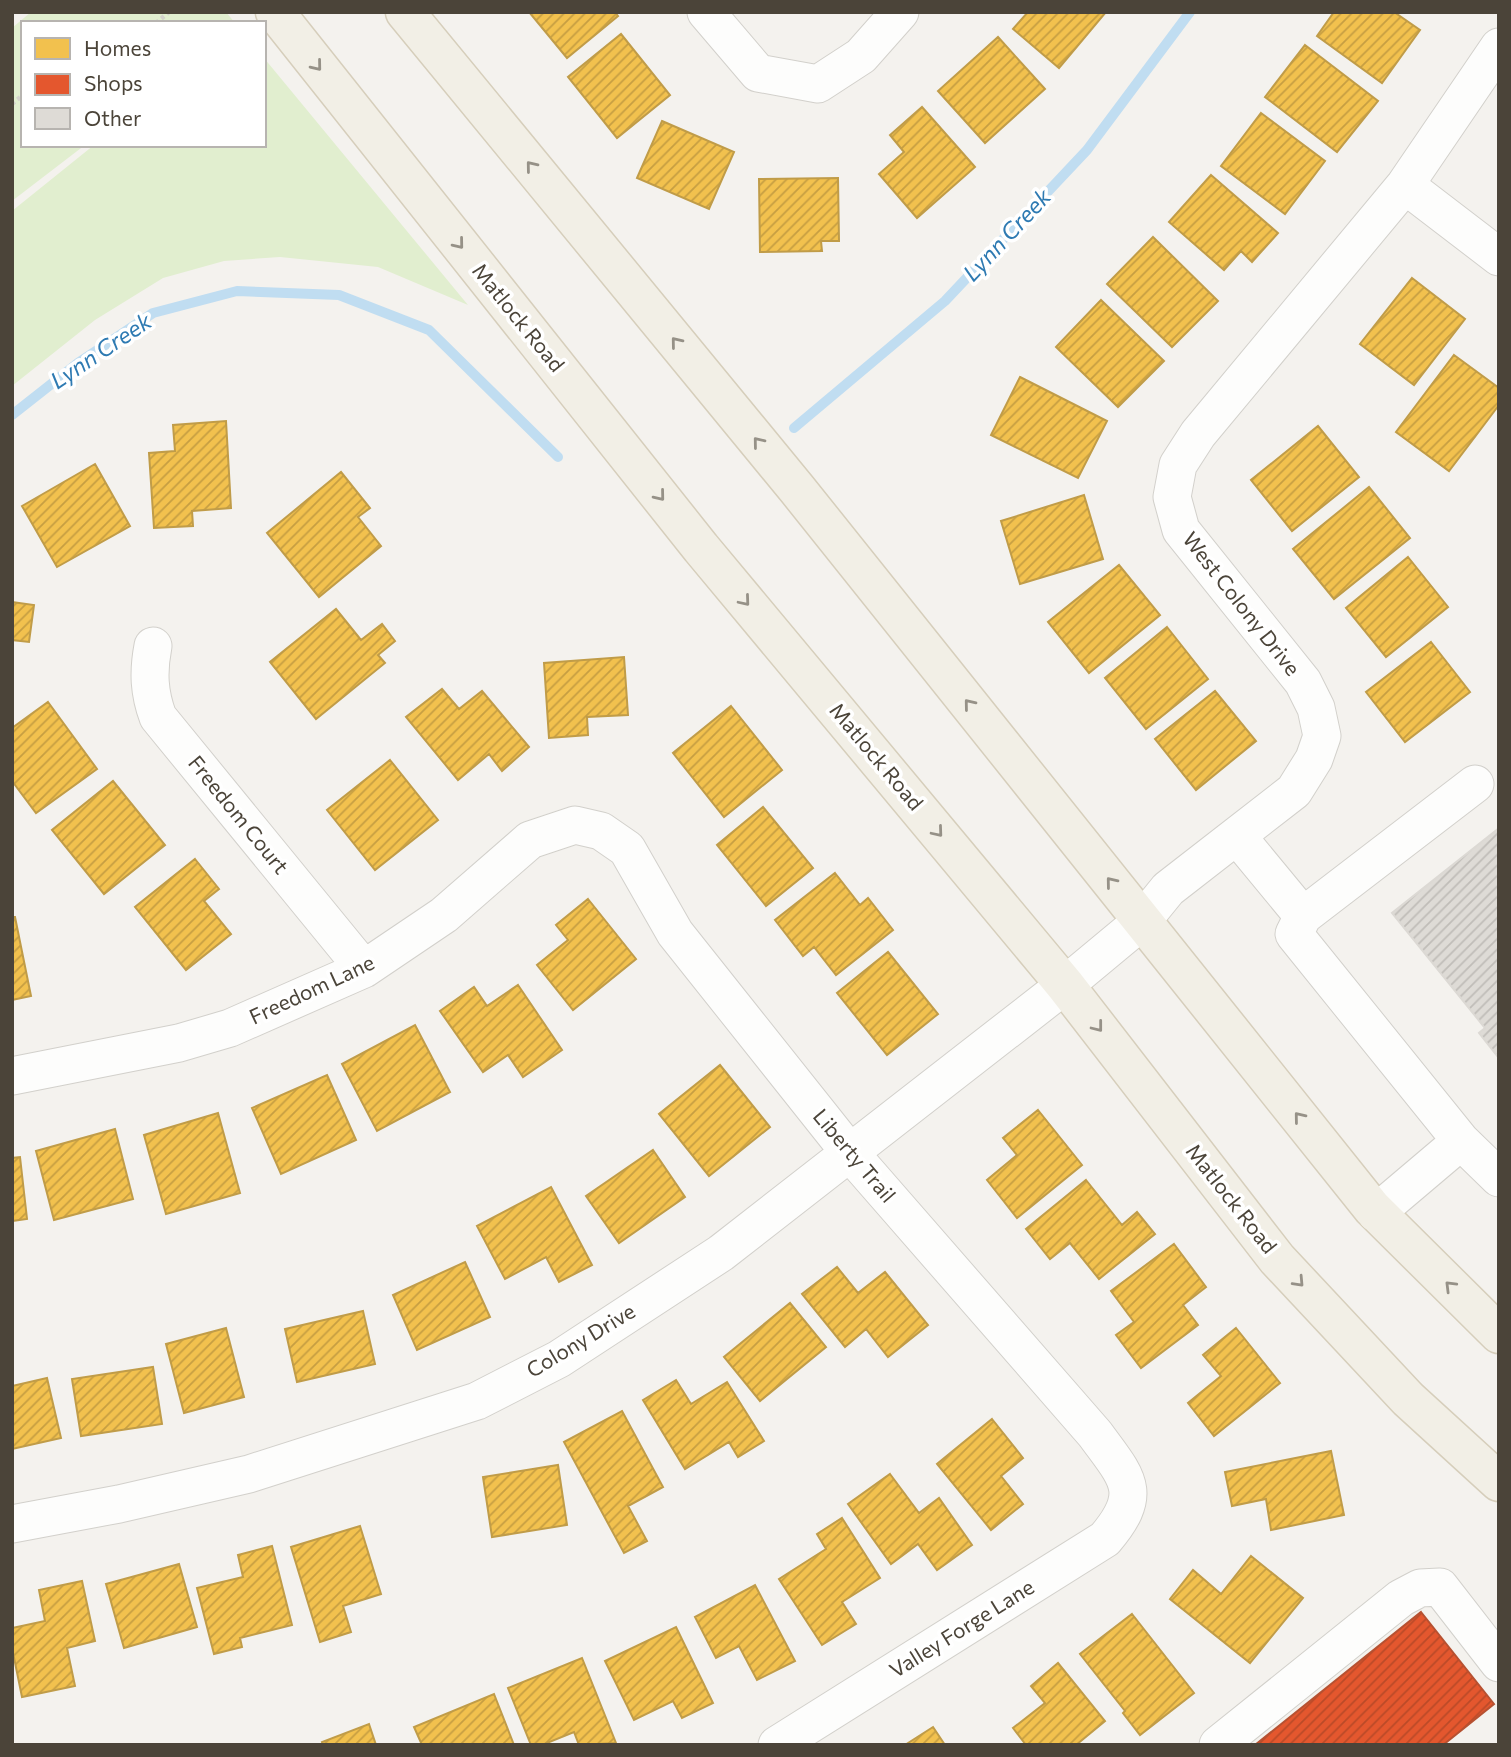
<svg xmlns="http://www.w3.org/2000/svg" width="1511" height="1757" font-family="Commissioner,sans-serif">
  <defs>
    <pattern id="homes-hatch" width="6" height="6" patternUnits="userSpaceOnUse" patternTransform="scale(1.75)"><rect width="6" height="6" fill="#f2c14e"/><path d="M-1 1l2-2M0 6l6-6M5 7l2-2" fill="none" stroke="#c69e42"/></pattern>
    <pattern id="shops-hatch" width="6" height="6" patternUnits="userSpaceOnUse" patternTransform="scale(1.75)"><rect width="6" height="6" fill="#e4572e"/><path d="M-1 1l2-2M0 6l6-6M5 7l2-2" fill="none" stroke="#bb4a28"/></pattern>
    <pattern id="building-hatch" width="6" height="6" patternUnits="userSpaceOnUse" patternTransform="scale(1.75)"><rect width="6" height="6" fill="#dedbd6"/><path d="M-1 1l2-2M0 6l6-6M5 7l2-2" fill="none" stroke="#c0bdb8"/></pattern>
  </defs>
  <rect width="100%" height="100%" fill="#f4f2ee"/>
  <path fill="#e1eecf" d="M31,12H226L235,23H23V145H85L12,201V28Z
    M264,58L468,305L378,267L280,257L224,261L163,278L95,320L12,386V211L94,145H264Z"/>
  <path fill="url(#homes-hatch)" stroke="#c09c48" stroke-width="2" d="M529,12H615L618,16L567,58Z
    M1028,12H1106L1059,68L1013,29Z
    M1334,12H1394L1420,30L1382,83L1317,36Z
    M621,34L670,95L617,138L568,77Z
    M998,37L1045,89L985,143L938,91Z
    M1305,45L1378,101L1337,152L1265,97Z
    M922,107L975,167L917,218L879,174L904,152L890,135Z
    M1261,113L1325,161L1285,214L1221,166Z
    M662,121L734,152L709,209L637,178Z
    M1211,175L1278,233L1252,262L1241,251L1224,270L1169,222Z
    M838,178L839,241H821L822,251L760,252L759,179Z
    M1153,237L1218,301L1172,347L1107,284Z
    M1412,278L1465,319L1414,385L1360,344Z
    M1101,300L1164,361L1118,407L1056,347Z
    M1454,355L1499,388V405L1449,471L1396,432Z
    M1020,377L1107,421L1078,478L991,435Z
    M226,421L231,508L192,511L193,526L154,528L149,453L175,451L173,425Z
    M1318,426L1359,477L1292,531L1251,480Z
    M95,464L130,526L57,567L22,506Z
    M341,472L370,508L358,517L381,546L319,597L267,533Z
    M1369,487L1410,538L1334,599L1293,549Z
    M1084,495L1103,559L1020,584L1001,521Z
    M1408,557L1448,607L1386,657L1346,608Z
    M1119,565L1160,615L1089,673L1048,622Z
    M12,602L34,605L29,642L12,640Z
    M336,609L361,640L382,624L395,641L378,655L385,663L316,719L270,662Z
    M1167,627L1208,679L1146,729L1105,678Z
    M1431,642L1470,692L1405,742L1366,692Z
    M624,657L628,715L587,717L588,735L549,738L544,663Z
    M442,689L459,709L482,691L529,747L502,771L489,754L458,780L406,717Z
    M1215,691L1256,741L1196,790L1155,739Z
    M48,702L97,769L36,813L12,781V728Z
    M731,706L782,770L724,817L673,753Z
    M390,760L438,820L375,870L327,810Z
    M113,781L165,845L104,894L52,830Z
    M763,807L813,868L766,906L717,845Z
    M195,859L219,889L204,901L231,934L186,970L135,907Z
    M835,873L860,905L868,898L893,930L836,975L814,947L803,956L775,920Z
    M588,899L636,959L573,1010L537,965L568,940L556,925Z
    M12,917H15L31,996L12,1000Z
    M888,952L938,1014L887,1055L837,993Z
    M518,985L562,1050L523,1077L508,1055L483,1072L440,1011L474,987L487,1006Z
    M415,1025L450,1092L377,1131L342,1064Z
    M720,1065L770,1127L709,1176L659,1114Z
    M327,1075L356,1140L281,1174L252,1108Z
    M1038,1110L1082,1165L1017,1218L987,1180L1017,1155L1003,1138Z
    M218,1113L240,1193L166,1214L144,1135Z
    M115,1129L133,1199L54,1220L36,1151Z
    M653,1150L685,1197L619,1243L586,1196Z
    M20,1157L27,1219L12,1221V1158Z
    M1086,1180L1122,1225L1137,1212L1155,1234L1099,1279L1070,1243L1050,1259L1026,1229Z
    M551,1187L592,1265L559,1282L546,1257L505,1279L477,1226Z
    M1174,1244L1206,1287L1183,1305L1198,1325L1141,1368L1116,1335L1134,1322L1111,1291Z
    M465,1262L490,1317L417,1350L393,1295Z
    M837,1267L858,1293L885,1272L928,1325L888,1357L866,1329L845,1347L802,1294Z
    M790,1303L826,1347L760,1401L724,1357Z
    M363,1311L375,1364L297,1382L285,1329Z
    M226,1328L244,1397L184,1413L166,1344Z
    M1236,1328L1280,1383L1214,1436L1188,1403L1221,1376L1203,1355Z
    M153,1367L162,1424L81,1436L72,1379Z
    M47,1378L61,1438L12,1449V1386Z
    M676,1380L691,1404L727,1382L764,1441L738,1457L729,1442L685,1469L643,1400Z
    M622,1411L663,1487L628,1506L647,1541L624,1553L564,1442Z
    M992,1419L1023,1458L1001,1476L1023,1504L991,1530L937,1464Z
    M1331,1451L1344,1515L1271,1530L1266,1499L1232,1506L1225,1472Z
    M558,1465L567,1525L492,1537L483,1477Z
    M890,1474L919,1513L939,1498L972,1545L937,1570L918,1544L891,1564L848,1504Z
    M842,1518L880,1578L842,1602L856,1624L822,1645L779,1579L826,1549L817,1534Z
    M360,1526L381,1594L343,1606L351,1632L320,1642L291,1547Z
    M272,1546L292,1625L240,1638L242,1647L214,1654L197,1588L243,1577L238,1555Z
    M1251,1556L1303,1598L1250,1663L1170,1599L1193,1570L1221,1594Z
    M179,1564L197,1627L124,1648L106,1584Z
    M82,1581L95,1641L67,1648L75,1686L22,1697L12,1648V1628L45,1621L39,1590Z
    M755,1585L795,1661L757,1680L739,1646L716,1658L695,1617Z
    M1132,1614L1194,1693L1140,1735L1123,1713L1125,1711L1080,1654Z
    M676,1627L713,1703L682,1718L673,1701L634,1720L605,1661Z
    M582,1658L616,1743L579,1745L574,1732L542,1745H531L508,1688Z
    M1058,1663L1105,1721L1076,1745H1026L1013,1728L1045,1703L1031,1686Z
    M494,1694L514,1745H422L414,1727Z
    M369,1724L376,1745H323L322,1742Z
    M933,1727L945,1745H905Z"/>
  <path fill="url(#shops-hatch)" stroke="#b65131" stroke-width="2" d="M1421,1612L1494,1704L1443,1745H1255Z"/>
  <g fill="none" stroke-linecap="round" stroke-linejoin="round">
    <path stroke="#c0ddf1" stroke-width="10" d="M12,415L78,363L153,313L237,291L339,295L429,330L558,457
      M794,428L945,301L1087,150L1190,12"/>
  </g>
  <path fill="url(#building-hatch)" stroke="#dcd9d4" stroke-width="2" d="M1499,828V1056L1498,1057L1479,1033L1485,1028L1392,913Z"/>
  <g fill="none" stroke-linecap="round" stroke-linejoin="round">
    <g stroke="#d2d0cb" stroke-width="39">
      <path id="minor" d="M706,12L758,73L818,84L861,56L900,12
        M1405,185L1499,257
        M153,646C148,672 149,693 158,717L364,969
        M1237,836L1303,916
        M12,1076L179,1043L230,1028L364,969L444,915L530,840L575,825L601,831L627,849L675,933L850,1153L1095,1434C1127,1478 1145,1492 1105,1539L777,1745
        M1461,1141L1499,1178
        M1376,1213L1461,1141L1294,934L1303,916L1475,784
        M12,1524L119,1504L249,1474L477,1401L559,1359L721,1253L1065,985L1142,921L1168,889L1294,791L1314,759L1322,736L1316,708L1303,682L1181,530L1172,497L1178,465L1198,434L1405,185L1499,47
        M1218,1745L1401,1598L1420,1588L1440,1587L1499,1663"/>
    </g>
    <g stroke="#d6cebb" stroke-width="41">
      <path id="major" d="M275,12L701,548L1065,985L1277,1259L1408,1399L1499,1482
        M405,12L797,489L1372,1208L1499,1334"/>
    </g>
    <path stroke="#d3d2cc" stroke-width="4.5" stroke-dasharray="3.5 3.5" stroke-linecap="butt" d="M156,23L169,12
      M12,104L23,95"/>
    <use href="#minor" stroke="#fdfdfc" stroke-width="37"/>
    <use href="#major" stroke="#f2efe6" stroke-width="38"/>
  </g>
  <defs><path id="oneway-chevron" d="M-2-3.5L2.5 0L-2 3.5" fill="none" stroke-width="1.6" stroke-linecap="round" stroke-linejoin="round" transform="scale(1.75)"/></defs>
  <g stroke="#969187">
    <use href="#oneway-chevron" transform="translate(317 66) rotate(51)"/>
    <use href="#oneway-chevron" transform="translate(531 166) rotate(-129)"/>
    <use href="#oneway-chevron" transform="translate(459 244) rotate(51)"/>
    <use href="#oneway-chevron" transform="translate(676 342) rotate(-129)"/>
    <use href="#oneway-chevron" transform="translate(758 442) rotate(-129)"/>
    <use href="#oneway-chevron" transform="translate(660 496) rotate(51)"/>
    <use href="#oneway-chevron" transform="translate(745 601) rotate(50)"/>
    <use href="#oneway-chevron" transform="translate(969 704) rotate(-129)"/>
    <use href="#oneway-chevron" transform="translate(938 832) rotate(50)"/>
    <use href="#oneway-chevron" transform="translate(1111 882) rotate(-129)"/>
    <use href="#oneway-chevron" transform="translate(1098 1027) rotate(52)"/>
    <use href="#oneway-chevron" transform="translate(1299 1117) rotate(-129)"/>
    <use href="#oneway-chevron" transform="translate(1299 1282) rotate(47)"/>
    <use href="#oneway-chevron" transform="translate(1450 1286) rotate(-135)"/>
  </g>
  <g text-anchor="middle" stroke-width="7" stroke-linejoin="round" paint-order="stroke">
    <g font-size="21" fill="#4b4439" stroke="#fff">
      <text transform="translate(518 318) rotate(51)" y="7">Matlock Road</text>
      <text transform="translate(1241 604) rotate(52)" y="7">West Colony Drive</text>
      <text transform="translate(876 757) rotate(50)" y="7">Matlock Road</text>
      <text transform="translate(238 815) rotate(51)" y="7">Freedom Court</text>
      <text transform="translate(312 990) rotate(-25)" y="7">Freedom Lane</text>
      <text transform="translate(854 1156) rotate(50)" y="7">Liberty Trail</text>
      <text transform="translate(1231 1199) rotate(52)" y="7">Matlock Road</text>
      <text transform="translate(581 1341) rotate(-31)" y="7">Colony Drive</text>
      <text transform="translate(962 1629) rotate(-32)" y="7">Valley Forge Lane</text>
    </g>
    <g font-size="23" font-style="italic" fill="#2e7ab2" stroke="#fff">
      <text transform="translate(1007 235) rotate(-47)" y="8">Lynn Creek</text>
      <text transform="translate(101 351) rotate(-34)" y="8">Lynn Creek</text>
    </g>
  </g>
  <rect width="1511" height="1757" fill="none" stroke="#4b4439" stroke-width="28"/>
  <rect x="21" y="21" width="245" height="126" fill="#ffffff" stroke="#b7b4b0" stroke-width="2"/>
  <rect x="35" y="38" width="35" height="21" fill="#f2c14e" stroke="#b7b4b0" stroke-width="2"/>
  <text x="84" y="56" font-size="21" fill="#4b4439">Homes</text>
  <rect x="35" y="74" width="35" height="21" fill="#e4572e" stroke="#b7b4b0" stroke-width="2"/>
  <text x="84" y="91" font-size="21" fill="#4b4439">Shops</text>
  <rect x="35" y="108" width="35" height="21" fill="#dedbd6" stroke="#b7b4b0" stroke-width="2"/>
  <text x="84" y="126" font-size="21" fill="#4b4439">Other</text>
</svg>
